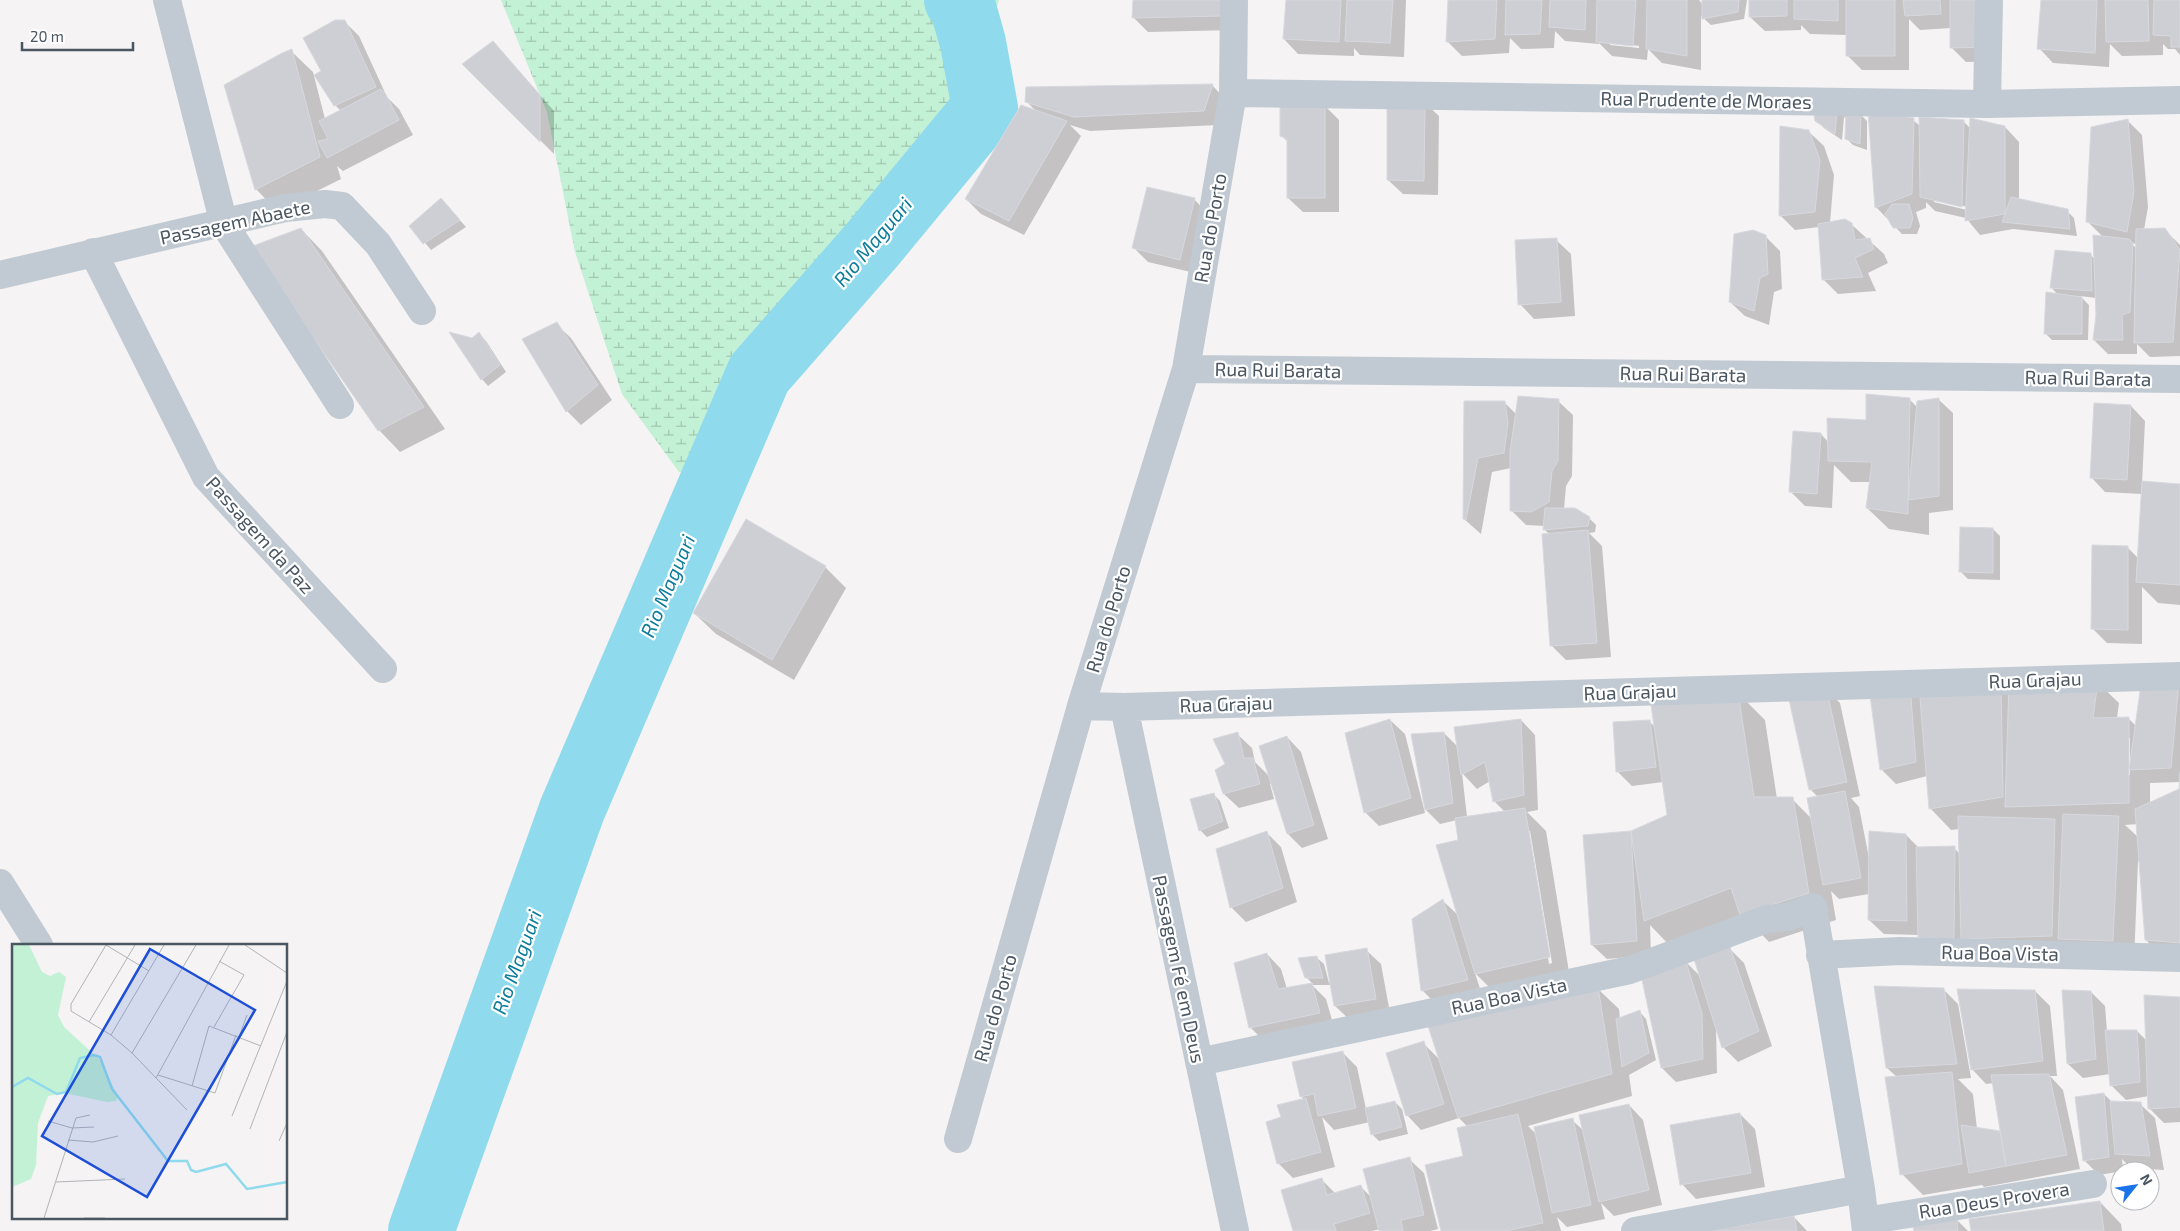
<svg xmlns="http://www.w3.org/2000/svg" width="2180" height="1231" font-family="'Exo 2',sans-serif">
  <defs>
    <pattern id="wetland-marsh" width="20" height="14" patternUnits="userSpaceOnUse" patternTransform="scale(1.25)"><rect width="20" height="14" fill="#c3f1d5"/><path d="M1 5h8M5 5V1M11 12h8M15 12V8" fill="none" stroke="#a0c6b0"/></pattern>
  </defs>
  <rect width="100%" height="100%" fill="#f5f3f3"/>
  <path fill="url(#wetland-marsh)" d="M501,0H999L966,111L885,242L804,358L735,463L679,472L622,394L575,252L547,112Z"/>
  <path fill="#0003" fill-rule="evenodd" d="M1134,0H1235V30L1148,32L1134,18Z
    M1287,0H1406L1404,57L1360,55L1354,48V56L1298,54L1284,39Z
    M1449,0H1699L1703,5V0H1747L1744,19L1711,25L1701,16V70L1662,63L1648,49L1647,60L1612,56L1599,43V44L1565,41L1555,31L1554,48L1521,49L1510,38L1509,53L1462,56L1447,41ZM1610,42L1639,46V48L1610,45Z
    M1750,0H1994L2001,61L1966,62L1951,47V28L1920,30L1909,19V70H1862L1847,55V35L1810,34L1801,25V30L1765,31L1750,17Z
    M2043,0H2180V55L2175,49H2168L2163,44V55L2122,56L2110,44L2109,67L2053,63L2039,48Z
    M344,21L359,36L387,97L399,109L413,135L343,171L337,166L341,179L277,211L256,189L291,51L313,72L325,119L341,111L335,105L323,71Z
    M493,43L554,111V154L464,64Z
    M1212,85L1226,100L1218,125L1090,131L1070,125L1081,136L1024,235L981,214L966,199L1037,112L1027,102Z
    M1424,102L1439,116L1438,195L1403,194L1388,180Z
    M1325,106L1339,120V212H1303L1288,198V142L1281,135Z
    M1823,106L1860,114L1867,121V150L1853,145L1846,138L1847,119L1844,117L1842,140L1824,128L1816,120Z
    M1913,120L1920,126L1963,121L1971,129L2005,127L2019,142V200L2067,211L2074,218L2077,236L2013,229L1980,235L1966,218L1935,211L1926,202V208L1916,212L1920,226L1917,234H1902L1876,207ZM1934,199L1968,207L1967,210L1934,202Z
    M2127,120L2142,135L2148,207L2144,230H2165L2180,245V356L2150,357L2137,344V354H2108L2094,340L2097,315L2096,298L2080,296L2089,305L2088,340H2052L2045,333L2058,295L2051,287L2090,255L2095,259L2103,237L2087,221ZM2131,243L2137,244V249Z
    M1809,132L1824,146L1834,175L1830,223L1851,224L1884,254L1888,263L1868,273L1876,291L1838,294L1823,279L1819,227L1795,230L1781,216Z
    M441,199L466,227L431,250L411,226Z
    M1194,199L1208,214L1195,273L1148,262L1134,248Z
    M301,229L322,251L445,429L400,452L379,430Z
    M1765,236L1780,251L1782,289L1774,292L1769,325L1745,316L1730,302Z
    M1556,240L1571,254L1575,316L1534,319L1520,304Z
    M556,324L571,338L612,400L581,425L567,411Z
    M479,334L486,341L506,372L488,386L482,379L472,339Z
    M1938,399L1953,413V510L1929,513V535L1889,529L1867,508L1871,482H1851L1834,465L1832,508L1805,506L1791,492L1821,434L1829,443L1910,400L1917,407Z
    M1558,401L1573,415L1572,476L1566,486L1564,509L1589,518L1596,525L1595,532L1589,533L1602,546L1611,657L1566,660L1552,646L1549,534L1545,530V526L1526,525L1511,510V468L1492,472L1481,534L1464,519L1466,402H1504L1516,414Z
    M2131,406L2145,421L2142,483L2180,485V605L2158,603L2142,587V644L2107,643L2092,628L2128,548L2138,558L2142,494L2105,492L2091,477Z
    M1993,529L2000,536V580L1968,579L1961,572Z
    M825,567L846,588L794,680L716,634L694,613Z
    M2097,682L2119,703L2117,718H2128L2136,726L2180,684V782L2150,783V804L2180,790V968H2174L2146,940L2140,861H2138L2134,962L1934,951L1919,935L1884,934L1869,920V894L1839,899L1831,891L1836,920L1769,942L1747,919L1672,948L1650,925L1651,955L1607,959L1592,945L1585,836L1631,833L1668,816L1663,782L1632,786L1617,771L1650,722L1655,727L1738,693L1765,720L1777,799H1792L1812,819L1818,797L1810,789L1825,688L1840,703L1860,796L1851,798L1859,807L1869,858L1906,835L1919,848H1954L1960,854L1959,829L1951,830L1930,808L1927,776L1896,784L1881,769L1871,689ZM2127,738H2130V775H2127ZM2138,824L2139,838L2125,825Z
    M1390,720L1405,734L1425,813L1379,826L1365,812Z
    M1521,720L1535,735L1538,810L1527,812L1546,831L1570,978L1497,995L1475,973L1482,995L1437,1005L1422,990L1443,901L1459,916V841L1457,820L1440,824L1426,810L1444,733L1458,747ZM1462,773L1477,789L1490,781L1495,802L1505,812L1467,817ZM1528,831H1530L1552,963L1549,964Z
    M1237,734L1252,748L1255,762L1270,777L1287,737L1301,752L1328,839L1302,848L1288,834L1272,783L1270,784L1274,799L1239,808L1224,794L1227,764Z
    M1213,794L1220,801L1229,828L1207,837L1200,830Z
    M1267,833L1281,847L1297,902L1246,922L1232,908L1217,850Z
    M1729,948L1744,963L1772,1046L1738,1062L1723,1047L1716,1029L1717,1073L1676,1082L1662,1068L1685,961L1700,976Z
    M1366,950L1381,964L1390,1013L1350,1020L1335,1006L1331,985H1312L1326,999L1334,1027L1265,1042L1250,1027L1267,954L1281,969L1287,989L1313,984L1306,977L1316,957L1324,964L1329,983Z
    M1597,988L1619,1009L1620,1019L1640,1012L1646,1019L1656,1060L1629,1075L1632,1096L1528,1126L1536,1134L1572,1120L1584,1131L1629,1105L1643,1120L1662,1205L1614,1216L1601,1203L1605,1219L1567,1227L1557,1217L1561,1231H1442L1465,1157L1468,1127L1459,1118L1421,1130L1407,1115L1423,1043L1440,1060Z
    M1944,990L1958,1004L1971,1078L1958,1079L1973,1094L1977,1129L2002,1132L1994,1083L1986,1084L1972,1069L2035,991L2050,1006L2057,1076H2050L2063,1090L2080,1169L1984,1187L1982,1185L1923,1195L1902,1174L1897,1077L1887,1068Z
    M2091,992L2105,1006L2107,1031H2137L2147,1041L2180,998V1122L2164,1123L2149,1108V1096L2126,1100L2111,1085L2110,1074L2083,1078L2068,1064Z
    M1342,1052L1357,1067L1366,1109L1395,1102L1402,1109L1408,1134L1379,1141L1372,1134L1370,1122L1334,1130L1322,1117L1335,1167L1293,1178L1278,1163L1282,1118L1304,1099L1301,1096Z
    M2104,1094L2112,1102L2140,1104L2155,1118L2164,1170L2131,1168L2122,1159L2123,1171L2099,1175L2084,1160Z
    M1740,1114L1755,1129L1765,1187L1696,1199L1682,1184Z
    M1409,1159L1424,1173L1438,1229L1430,1231H1381L1380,1229L1372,1231H1294L1322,1180L1336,1194L1361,1187L1372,1198Z
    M2100,1202L2121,1224L2122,1231H1972Z
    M1794,1217L1807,1231H1715Z
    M1957,1220L1968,1231H1915Z"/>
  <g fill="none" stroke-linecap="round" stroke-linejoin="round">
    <path stroke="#90daee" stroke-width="66" d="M421,1231L572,810L759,374L872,245L985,108L973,43L962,4L957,0"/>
  </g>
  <path fill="#cdcfd5" stroke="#d7d9de" d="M1133,0H1221V16L1132,18Z
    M1286,0H1341L1339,42L1283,39Z
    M1347,0H1393L1390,43L1345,41Z
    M1448,0H1497L1495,39L1446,42Z
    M1506,0H1542L1540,34L1505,35Z
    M1550,0H1586L1585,30L1549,27Z
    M1597,0H1636L1633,46L1596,42Z
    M1647,0H1687V56L1646,49Z
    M1702,0H1739L1738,12L1702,19Z
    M1749,0H1787V16L1749,17Z
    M1794,0H1838V21L1794,19Z
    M1846,0H1895V56H1846Z
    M1903,0H1940L1941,14L1905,16Z
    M1950,0H1986L1987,47L1950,48Z
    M2041,0H2097L2095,53L2037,49Z
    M2105,0H2148L2149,41L2106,42Z
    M2154,0H2180V47H2171V36L2153,35Z
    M335,20H345L376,87L334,106L314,75L321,71L303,38Z
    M493,41L540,95V142L462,64Z
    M292,49L320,157L255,190L224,85L282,53Z
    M1213,84L1204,111L1074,117L1025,102L1026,87Z
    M381,89L385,93L399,120L327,158L318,141L328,139L319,121Z
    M1387,100L1425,101L1424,181L1387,180Z
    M1280,104H1325V198H1287V139L1280,136Z
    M1021,105L1067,121L1009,221L965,199Z
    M1822,105L1861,113L1860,144L1845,139L1846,115L1837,111L1835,134L1815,121L1813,110Z
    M1868,111L1914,118L1912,194L1875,208Z
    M1919,117L1964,120L1962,207L1920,197Z
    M1970,118L2005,126V214L1965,221Z
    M2128,119L2134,192L2127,232L2086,222L2091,127Z
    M1780,126L1809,130L1820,160L1815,212L1779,216Z
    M1147,187L1195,198L1180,260L1132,248Z
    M2011,197L2068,209L2070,229L2002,222Z
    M441,198L460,220L423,244L409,226Z
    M1892,204H1909L1913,218L1910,228H1893L1885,214Z
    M1845,219L1852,223L1855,240L1870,238L1874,249L1855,258L1863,277L1822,280L1818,224Z
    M301,228L424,407L378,431L250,247Z
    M2165,228L2180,250L2173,342L2134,343L2136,229Z
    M1753,230L1766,235L1768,274L1760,278L1754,311L1729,302L1734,234Z
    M2093,235L2129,239L2133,243L2130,312L2122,315L2123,340H2093L2096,315Z
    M1557,238L1561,302L1518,305L1515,240Z
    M2055,250L2091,253L2092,291L2050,288Z
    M2046,292L2082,297V334H2044Z
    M557,322L598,385L566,412L522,339Z
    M449,332L472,338L479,332L500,365L481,380Z
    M1866,394L1910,398L1908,514L1866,508L1872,462L1828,461L1827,418L1866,420Z
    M1518,396L1559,399L1558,461L1552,471L1549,502L1531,512L1510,511V452Z
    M1939,398V496L1908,500L1917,401Z
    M1464,401H1505L1508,423L1504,453L1478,458L1466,520L1463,519Z
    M2094,403L2131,405L2127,480L2090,478Z
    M1793,431L1821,433L1817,494L1789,492Z
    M2142,481L2180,484V585L2136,582Z
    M1545,508H1575L1590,517L1588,526L1543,530Z
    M746,519L826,566L772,660L693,613Z
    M1960,527L1993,528V573L1959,572Z
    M1588,530L1597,643L1550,646L1542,534Z
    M2092,545L2128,546V630L2091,629Z
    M2098,681L2093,718L2129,717V803L2005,807L2009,683Z
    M2179,682L2171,768L2129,770L2141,684Z
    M2001,683L2003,797L1929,809L1919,685Z
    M1910,685L1916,762L1880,770L1869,688Z
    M1826,687L1847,782L1809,790L1788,695Z
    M1738,692L1754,797H1793L1809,893L1740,915L1731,888L1644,921L1631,831L1667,815L1650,698Z
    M1390,719L1411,798L1364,813L1345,733Z
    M1521,719L1524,795L1493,802L1485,762L1461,775L1454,727Z
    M1650,720L1656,767L1616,772L1613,722Z
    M1238,732L1244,758H1253L1260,784L1223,794L1215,770L1225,764L1213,739Z
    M1444,732L1453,803L1425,810L1411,734Z
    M1287,736L1314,825L1287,834L1259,746Z
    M2180,772V943L2145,940L2135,809L2179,789Z
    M1845,791L1861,878L1823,885L1807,798Z
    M1214,793L1223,821L1199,831L1190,799Z
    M1525,808L1550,957L1475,974L1436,845L1458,840L1455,818Z
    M2063,814L2119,816L2113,941L2058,939Z
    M1958,816L2055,819L2052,936L1961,939Z
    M1267,831L1283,888L1230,908L1216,849Z
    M1631,831L1637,941L1591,945L1583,835Z
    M1869,831L1906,834L1907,921L1868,920Z
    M1955,846L1954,940L1918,937L1916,847Z
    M1443,899L1468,980L1421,991L1412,919Z
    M1730,947L1759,1031L1722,1048L1694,959Z
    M1367,948L1376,999L1334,1006L1325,955Z
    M1267,953L1278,989L1312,983L1320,1013L1249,1028L1234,963Z
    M1317,956L1323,978H1305L1298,958Z
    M1685,959L1702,1013L1703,1059L1661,1068L1641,975Z
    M1874,986L1944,988L1957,1064L1886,1068Z
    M1598,987L1612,1074L1458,1118L1428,1026Z
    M1957,989L2035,990L2043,1061L1971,1070Z
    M2062,990L2091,991L2096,1059L2067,1064Z
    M2144,995L2180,997V1107L2148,1109Z
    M1640,1010L1649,1053L1622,1067L1616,1019Z
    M2105,1030H2137L2140,1082L2110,1086Z
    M1424,1041L1444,1104L1406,1116L1386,1053Z
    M1343,1051L1356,1108L1318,1116L1314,1094L1300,1097L1292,1062Z
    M1952,1072L1962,1164L1900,1175L1885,1077Z
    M2049,1074L2067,1155L2006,1166L1991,1075Z
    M2104,1093L2109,1157L2083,1161L2075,1097Z
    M1306,1098L1321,1152L1277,1164L1266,1122L1281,1117L1277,1105Z
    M1395,1101L1402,1127L1371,1135L1365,1108Z
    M2110,1101L2141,1102L2150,1156L2115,1154Z
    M1629,1104L1649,1190L1599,1202L1579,1115Z
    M1740,1113L1751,1173L1680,1185L1670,1125Z
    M1518,1114L1543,1223L1506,1231H1441L1425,1165L1463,1156L1457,1128Z
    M1573,1118L1591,1205L1552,1213L1534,1127Z
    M1961,1125L2000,1131L2006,1166L1969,1173Z
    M1410,1157L1424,1215L1401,1220L1403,1231H1379L1363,1169Z
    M1322,1178L1327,1195L1361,1185L1370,1213L1334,1224L1336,1231H1293L1281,1190Z
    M2100,1201L2104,1231H1971L1969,1219Z
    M1794,1216L1797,1231H1708Z
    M1957,1219L1958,1231H1914L1913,1227Z"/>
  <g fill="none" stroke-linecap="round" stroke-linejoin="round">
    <path stroke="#c1cad2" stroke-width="28" d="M167,0L224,224L340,405
      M1233,93L1987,104L2180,100
      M1987,104L1989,0
      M93,252L206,477L383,669
      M0,275L285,208L325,204L342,206L378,244L422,311
      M1186,369L2180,379
      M1081,706L1124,707L2180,676
      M1124,707L1235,1231
      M0,883L39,945
      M1820,955L1900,951L2180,958
      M1199,1062L1630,970L1767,919L1788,917L1813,907L1861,1189L1866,1231
      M958,1139L1081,706L1186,369L1233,93L1234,0
      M1865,1221L2093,1184
      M1635,1231L1861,1189"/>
  </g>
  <g text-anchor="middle" stroke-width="4.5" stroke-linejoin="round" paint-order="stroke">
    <g font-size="19" fill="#4a5661" stroke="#fff">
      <text transform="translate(1706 100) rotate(1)" y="7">Rua Prudente de Moraes</text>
      <text transform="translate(235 222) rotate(-12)" y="7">Passagem Abaete</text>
      <text transform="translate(1210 228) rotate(-80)" y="7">Rua do Porto</text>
      <text transform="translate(1278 370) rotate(1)" y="7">Rua Rui Barata</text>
      <text transform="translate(1683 374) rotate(1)" y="7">Rua Rui Barata</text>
      <text transform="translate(2088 378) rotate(1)" y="7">Rua Rui Barata</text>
      <text transform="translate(260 535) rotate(48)" y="7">Passagem da Paz</text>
      <text transform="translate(1108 619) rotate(-73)" y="7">Rua do Porto</text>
      <text transform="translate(2035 680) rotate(-2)" y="7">Rua Grajau</text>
      <text transform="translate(1630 692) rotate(-2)" y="7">Rua Grajau</text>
      <text transform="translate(1226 704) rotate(-2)" y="7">Rua Grajau</text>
      <text transform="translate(2000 953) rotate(1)" y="7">Rua Boa Vista</text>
      <text transform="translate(1179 969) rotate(78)" y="7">Passagem Fé em Deus</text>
      <text transform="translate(1509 996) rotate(-12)" y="7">Rua Boa Vista</text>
      <text transform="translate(995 1008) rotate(-74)" y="7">Rua do Porto</text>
      <text transform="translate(1994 1200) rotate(-9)" y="7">Rua Deus Provera</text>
    </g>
    <g font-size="20" font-style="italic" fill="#0c7c9b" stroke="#fff">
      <text transform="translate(873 242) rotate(-50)" y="7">Rio Maguari</text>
      <text transform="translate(668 586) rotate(-67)" y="7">Rio Maguari</text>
      <text transform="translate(517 962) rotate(-70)" y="7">Rio Maguari</text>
    </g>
  </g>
  <g transform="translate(12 944)">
    <rect width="275" height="275" fill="#f5f3f3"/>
    <path d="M0,1H17L30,28L38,32L47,28L54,33L46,71L52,83L87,115L106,152L104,157L95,158L52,149L36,152L26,179L24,221L19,235L0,243Z" fill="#c3f1d5"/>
    <path fill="none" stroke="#90daee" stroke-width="2.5" d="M0,143L16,134L45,150L54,148L68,114L82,111L88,113L100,145L156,217H175L179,226L184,228L214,220L235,245L275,238"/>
    <path fill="none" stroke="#b1b4b9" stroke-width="1" d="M94,1L59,60V67L99,91L120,109L175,166M94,1L137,27M233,1L275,29M77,78L123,1M202,83L232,31L207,17M99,91L152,1M227,93L235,71M120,109L184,1M146,131L203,149L224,91M144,134L217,1M180,142L197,82L249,102M220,172L275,37M36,177L60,184L82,183M238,185L275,88M56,196L81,198L106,192M267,197L275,179M44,238L113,235M32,274L64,174L78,171M72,274H93"/>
    <path fill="#1d4ed8" fill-opacity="0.15" stroke="#1d4ed8" stroke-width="2.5" d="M138,5L243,66L135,253L30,192Z"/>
    <rect width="275" height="275" fill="none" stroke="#4a5661" stroke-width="2.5"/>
  </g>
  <g transform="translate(2135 1186) rotate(60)"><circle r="24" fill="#ffffff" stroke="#b7bbc0"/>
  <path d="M0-4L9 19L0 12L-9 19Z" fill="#1a73e8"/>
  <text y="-8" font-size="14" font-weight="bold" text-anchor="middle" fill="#4a5661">N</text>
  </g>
  <path d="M22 42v8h111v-8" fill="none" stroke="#4a5661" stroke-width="2.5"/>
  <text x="30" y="42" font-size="15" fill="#4a5661" stroke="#ffffff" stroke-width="4" paint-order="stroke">20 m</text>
</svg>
